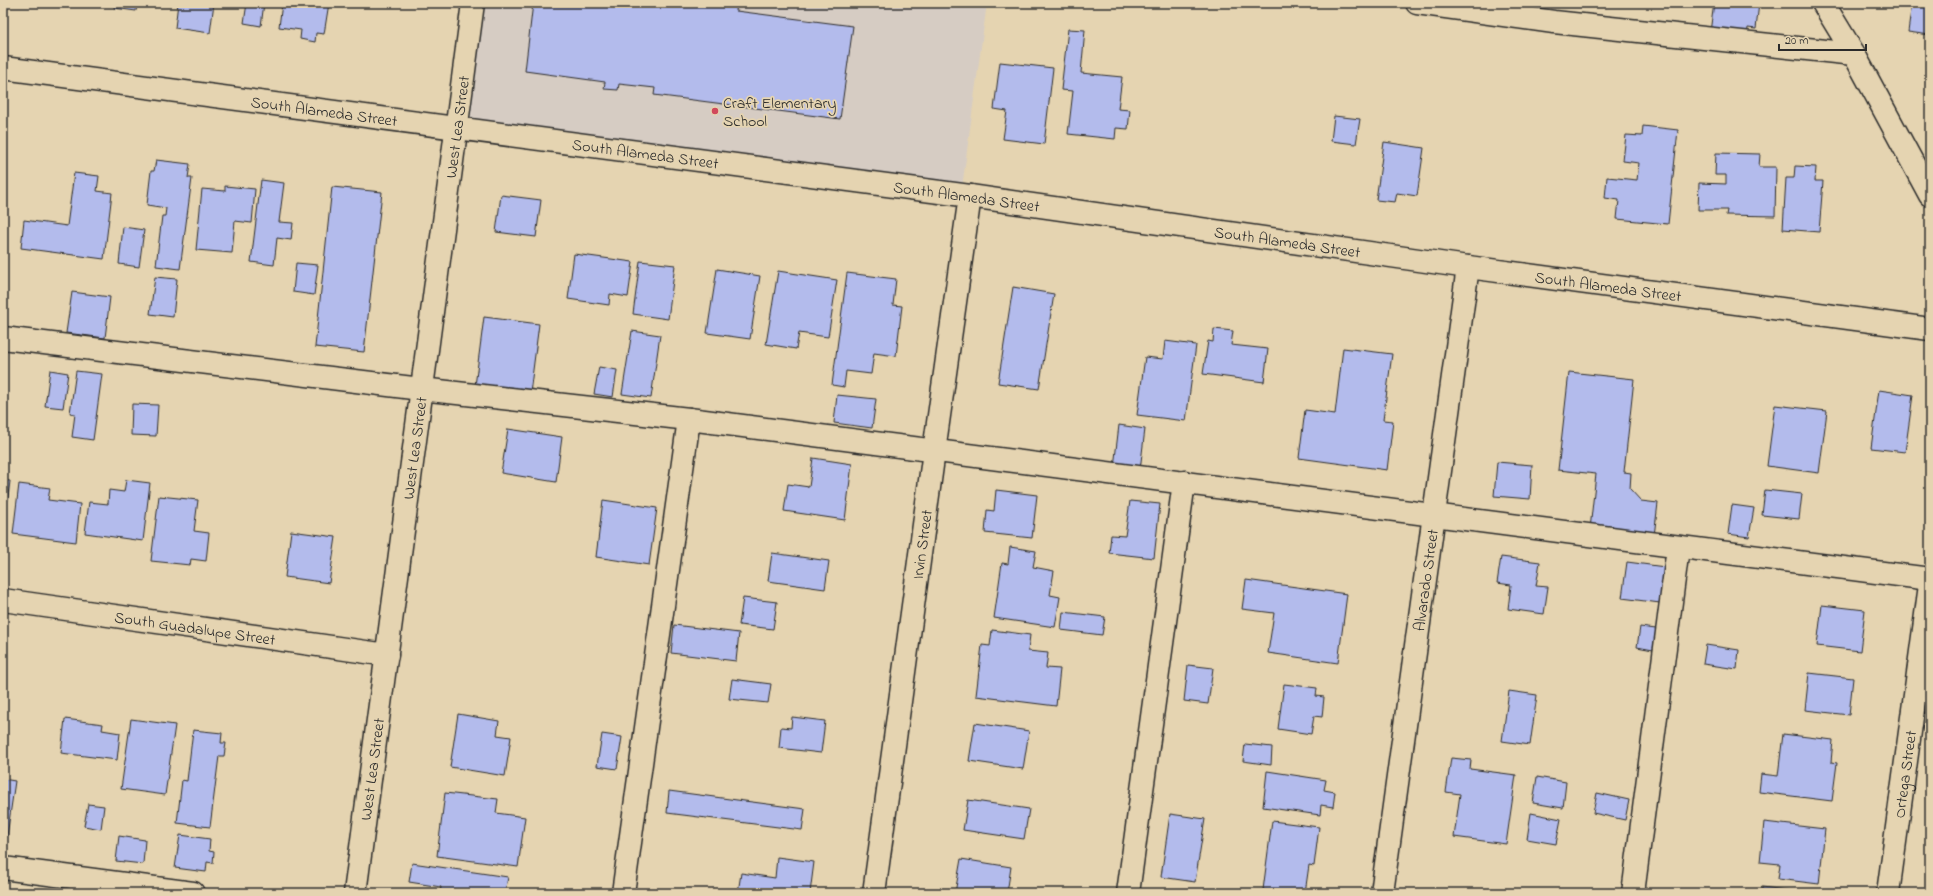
<svg xmlns="http://www.w3.org/2000/svg" width="1933" height="896" font-family="'Indie Flower',sans-serif">
  <rect width="100%" height="100%" fill="#e5d4b1"/>
  <filter id="ink" filterUnits="userSpaceOnUse"><feTurbulence type="fractalNoise" baseFrequency=".025" numOctaves="2"/><feDisplacementMap in="SourceGraphic" scale="8" xChannelSelector="R" yChannelSelector="G"/><feConvolveMatrix kernelMatrix="1 2 1 2 8 2 1 2 1" color-interpolation-filters="sRGB"/></filter>
  <g filter="url(#ink)">
    <path fill="#d6ccc3" d="M473,3H987L961,195L456,129Z"/>
    <path fill="#b3bbec" stroke="#2b2b2b" d="M45,3H62L61,5Z
      M115,3H137L136,11L114,8Z
      M178,3H214L210,33L175,28Z
      M247,3H264L261,26L244,23Z
      M282,3H329L324,34L316,33L315,42L300,39L301,30L279,27Z
      M533,3H737L736,11L853,26L840,119L654,95L655,88L619,84L618,90L604,89L605,82L525,71Z
      M1714,3H1759L1756,29L1748,28L1747,37L1710,32Z
      M1912,3H1930V35L1908,32Z
      M1068,29L1085,30L1081,73L1122,77L1118,109L1130,110L1128,129L1116,128L1115,139L1068,134L1073,91L1061,90Z
      M1000,62L1053,68L1044,144L1003,139L1007,111L994,109Z
      M1334,116L1360,119L1356,144L1331,141Z
      M1643,126L1678,130L1668,224L1617,219L1619,200L1605,198L1607,177L1637,180L1639,163L1623,161L1626,135L1642,136Z
      M1384,142L1424,148L1417,196L1397,193L1395,202L1376,200Z
      M1716,153L1760,154L1759,167H1776L1775,216L1726,215L1727,210H1698L1699,183L1726,184V175H1715Z
      M156,160L190,164L188,178H192L180,269L156,266L162,216H165L166,208L147,205L151,171H154Z
      M1795,166L1816,167L1815,181H1823L1819,232L1783,229L1786,178H1794Z
      M74,173L99,176L97,191L112,193L104,259L21,248L24,220L67,226Z
      M261,180L284,183L279,222L293,223L291,240L277,238L274,265L251,262Z
      M225,186L255,189L252,223L235,221L232,253L196,250L202,189L225,191Z
      M332,187L382,192L364,352L315,347Z
      M501,195L541,200L536,237L496,232Z
      M123,227L144,230L139,267L119,264Z
      M574,254L633,262L628,297L610,294L609,305L568,299Z
      M640,261L675,265L668,319L633,314Z
      M296,263L318,265L314,295L293,292Z
      M717,269L760,276L750,339L707,333Z
      M778,271L837,280L828,337L799,333L796,349L766,344Z
      M847,273L896,279L893,305L902,306L896,356L874,353L871,374L846,371L844,387L832,385Z
      M155,277L177,279L173,317L150,314Z
      M1013,287L1054,294L1039,389L998,383Z
      M72,292L110,297L105,338L66,333Z
      M484,317L539,324L530,393L475,386Z
      M1214,329L1233,331L1231,345L1268,349L1264,382L1203,374L1208,341L1213,342Z
      M632,331L660,335L651,398L622,394Z
      M1165,341L1196,345L1186,421L1137,415L1145,357L1163,359Z
      M1343,348L1392,354L1383,420L1393,421L1387,470L1299,458L1305,410L1335,414Z
      M599,367L617,370L613,397L594,394Z
      M50,370L68,373L63,408L45,406Z
      M76,371L102,374L93,440L72,437L75,414L70,413Z
      M1569,372L1634,379L1624,472L1631,473L1630,489L1641,501L1658,503L1654,536L1590,529L1596,474L1558,470Z
      M1879,390L1913,395L1905,452L1871,448Z
      M837,395L876,399L872,428L834,423Z
      M132,404L158,405L156,436L131,435Z
      M1775,405L1827,411L1819,473L1767,466Z
      M1119,425L1145,429L1140,470L1114,467Z
      M508,429L562,437L556,482L501,473Z
      M813,458L852,464L845,520L784,511L788,484L809,487Z
      M1497,462L1532,465L1530,499L1494,496Z
      M3,480L10,481L4,530H3Z
      M126,480L150,483L143,541L85,533L89,502L108,504L109,490L124,492Z
      M19,484L50,488L48,500L80,504L76,542L13,534Z
      M996,490L1037,495L1032,538L985,533L987,510L994,511Z
      M1765,490L1802,494L1799,519L1762,515Z
      M159,496L198,500L194,531L209,533L206,561L191,559L190,565L151,561Z
      M603,500L657,508L649,565L596,557Z
      M1130,501L1160,504L1154,558L1109,553L1111,535L1125,536Z
      M1732,505L1754,508L1749,537L1728,534Z
      M291,531L336,537L329,583L285,577Z
      M1010,547L1036,551L1033,567L1054,571L1050,595L1060,597L1055,627L994,618L1002,563L1008,564Z
      M772,553L829,561L825,589L768,581Z
      M1501,557L1540,562L1536,586L1548,587L1544,614L1508,609L1511,585L1497,583Z
      M1627,562L1665,567L1660,603L1622,598Z
      M1246,580L1347,594L1338,663L1268,653L1274,613L1242,609Z
      M743,598L777,602L773,629L739,625Z
      M1822,605L1865,610L1860,651L1817,646Z
      M1063,612L1105,617L1102,635L1061,630Z
      M674,625L739,633L736,661L671,653Z
      M1640,627L1656,629L1653,650L1637,647Z
      M992,630L1030,635L1028,651L1048,653L1046,668L1060,669L1056,706L976,696L982,645L990,646Z
      M1706,645L1739,650L1737,669L1703,664Z
      M1188,665L1213,668L1208,704L1184,701Z
      M1809,673L1853,678L1849,715L1805,710Z
      M732,679L771,684L768,703L729,699Z
      M1284,684L1317,688L1316,696L1324,697L1322,717L1314,716L1311,734L1278,729Z
      M1509,691L1537,695L1530,745L1502,741Z
      M458,714L499,721L497,735L511,737L505,776L450,767Z
      M792,717L825,721L821,753L779,748L781,727L791,728Z
      M65,719L103,724L102,730L120,733L117,760L61,753Z
      M131,719L175,725L165,795L121,789Z
      M975,723L1029,731L1023,769L969,761Z
      M193,730L222,733L221,743H226L224,756H219L210,827L177,823L182,780L187,781Z
      M602,734L622,737L617,769L597,766Z
      M1783,734L1833,740L1831,762L1837,763L1832,801L1759,792L1761,774L1778,776Z
      M1245,744L1272,747L1271,765L1243,761Z
      M1451,758L1471,760L1470,769L1516,775L1506,844L1454,837L1460,794L1446,792Z
      M1267,771L1326,780L1324,790L1335,792L1333,807L1321,805L1320,815L1263,807Z
      M1537,777L1566,782L1563,808L1533,803Z
      M3,779L15,781L7,836H3Z
      M669,791L805,809L802,830L667,813Z
      M445,793L498,799L496,813L525,817L518,867L437,856Z
      M1597,793L1629,800L1625,820L1593,813Z
      M968,800L1029,809L1024,839L963,830Z
      M88,804L104,806L101,829L84,826Z
      M1531,813L1561,819L1556,844L1527,839Z
      M1170,814L1205,819L1195,882L1161,877Z
      M1272,821L1319,827L1314,866L1309,865L1305,893L1263,890Z
      M1764,822L1825,829L1819,884L1778,879L1780,864L1760,862Z
      M180,835L210,839L209,851L214,852L213,863L207,862L206,872L175,868Z
      M119,836L145,840L143,864L116,861Z
      M777,857L814,862L810,893H738L741,873L775,878Z
      M961,859L1011,867L1007,893H955Z
      M412,863L508,877L505,893H440L441,887L409,882Z
      M1762,887L1809,893H1762Z"/>
    <g fill="none" stroke-linecap="round" stroke-linejoin="round">
      <g stroke="#2b2b2b" stroke-width="25">
        <g id="minor">
          <path d="M1417,3L1554,22L1854,54"/>
          <path d="M1823,3L1854,54L1930,195"/>
          <path id="s1" d="M3,68L970,196L1468,267L1930,329"/>
          <path d="M3,338L421,389L689,419L1930,579"/>
          <path id="s2" d="M3,600L387,655"/>
          <path d="M3,868L193,893"/>
          <path d="M623,893L689,419"/>
          <path id="s3" d="M874,893L934,451L970,196"/>
          <path d="M1128,893L1184,482"/>
          <path id="s4" d="M1382,893L1468,267"/>
          <path d="M1633,893L1678,548"/>
          <path id="s5" d="M1888,893L1930,585"/>
        </g>
      </g>
      <g stroke="#2b2b2b" stroke-width="25">
        <g id="major">
          <path id="s6" d="M355,893L473,3"/>
        </g>
      </g>
      <use href="#minor" stroke="#e5d4b1" stroke-width="22"/>
      <use href="#major" stroke="#e5d4b1" stroke-width="22"/>
    </g>
  </g>
  <circle fill="#d1495b" stroke="#e5d4b1" stroke-width="1.5" cx="715" cy="111" r="4"/>
  <g text-anchor="middle" stroke-width="3.5" stroke-linejoin="round" paint-order="stroke">
    <g font-size="16" fill="#2b2b2b" stroke="#e5d4b1" text-anchor="start">
      <text x="723" y="108">Craft Elementary<tspan x="723" dy="18">School</tspan></text>
    </g>
    <g font-size="16" fill="#2b2b2b" stroke="#e5d4b1">
      <text dy="6" stroke="none"><textPath href="#s1" startOffset="324">South Alameda Street</textPath></text>
      <text dy="6" stroke="none"><textPath href="#s6" startOffset="773">West Lea Street</textPath></text>
      <text dy="6" stroke="none"><textPath href="#s1" startOffset="648">South Alameda Street</textPath></text>
      <text dy="6" stroke="none"><textPath href="#s1" startOffset="972">South Alameda Street</textPath></text>
      <text dy="6" stroke="none"><textPath href="#s1" startOffset="1296">South Alameda Street</textPath></text>
      <text dy="6" stroke="none"><textPath href="#s1" startOffset="1620">South Alameda Street</textPath></text>
      <text dy="6" stroke="none"><textPath href="#s6" startOffset="449">West Lea Street</textPath></text>
      <text dy="6" stroke="none"><textPath href="#s3" startOffset="352">Irvin Street</textPath></text>
      <text dy="6" stroke="none"><textPath href="#s4" startOffset="316">Alvarado Street</textPath></text>
      <text dy="6" stroke="none"><textPath href="#s2" startOffset="194">South Guadalupe Street</textPath></text>
      <text dy="6" stroke="none"><textPath href="#s6" startOffset="125">West Lea Street</textPath></text>
      <text dy="6" stroke="none"><textPath href="#s5" startOffset="120">Ortega Street</textPath></text>
    </g>
  </g>
  <rect width="1933" height="896" fill="none" stroke="#e5d4b1" stroke-width="16"/>
  <rect x="8" y="8" width="1917" height="880" fill="none" stroke="#2b2b2b" stroke-width="1.5" filter="url(#ink)"/>
  <path d="M1779 44v6h87v-6" fill="none" stroke="#2b2b2b" stroke-width="2"/>
  <text x="1785" y="44" font-size="12" fill="#2b2b2b" stroke="#e5d4b1" stroke-width="3" paint-order="stroke">20 m</text>
</svg>
